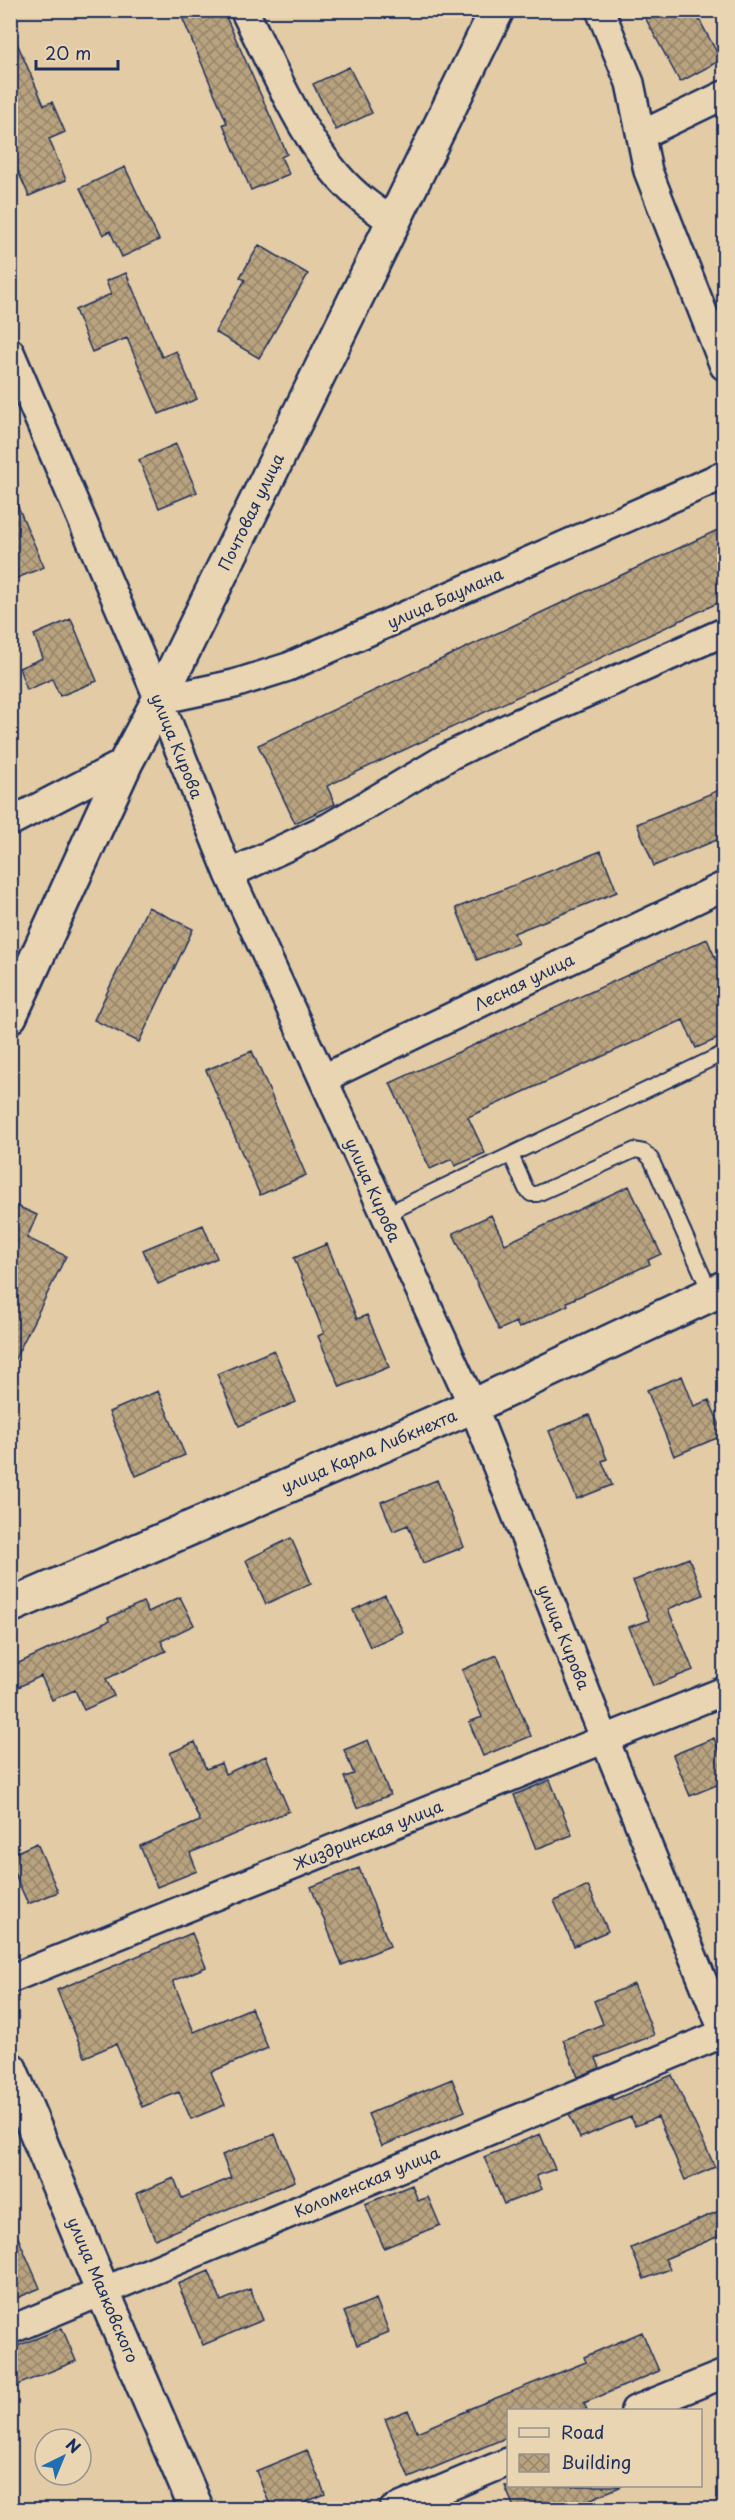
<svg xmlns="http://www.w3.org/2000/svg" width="735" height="2520" font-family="'Playpen Sans',sans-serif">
  <defs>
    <pattern id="building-cross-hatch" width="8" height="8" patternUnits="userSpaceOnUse" patternTransform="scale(1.5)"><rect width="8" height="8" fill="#b9a37f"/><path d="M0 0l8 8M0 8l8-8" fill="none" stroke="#96856b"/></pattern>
  </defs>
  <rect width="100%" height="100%" fill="#e2cba5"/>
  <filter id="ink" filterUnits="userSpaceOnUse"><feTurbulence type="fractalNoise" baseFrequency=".0167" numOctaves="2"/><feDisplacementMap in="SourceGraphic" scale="12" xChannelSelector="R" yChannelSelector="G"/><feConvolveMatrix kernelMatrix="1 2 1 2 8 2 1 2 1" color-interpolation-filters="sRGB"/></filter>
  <g filter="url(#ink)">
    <path fill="url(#building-cross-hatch)" stroke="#1b2f5e" stroke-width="1.5" d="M179,10H223L287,154L281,157L289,174L251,190L223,124L227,123Z
      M641,10H694L721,60L680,82Z
      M10,27L44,105L52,102L65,132L49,139L66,180L29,196L10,153Z
      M349,67L372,113L336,130L313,84Z
      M125,167L159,240L122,257L110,231L103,235L80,188Z
      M259,245L308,274L259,358L215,332L245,280L240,277Z
      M126,273L162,357L176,351L197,399L159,414L127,338L92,352L75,310L111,294L106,281Z
      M176,444L197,492L159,508L139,460Z
      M10,488L44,567L10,581Z
      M724,527V600L327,786L335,804L295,823L258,745Z
      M71,619L97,681L60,696L52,679L27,690L19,668L43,658L34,635Z
      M724,788V837L654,866L637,824Z
      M601,851L617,892L514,933L518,943L477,960L456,908Z
      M148,907L193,929L139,1042L94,1020Z
      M707,939L724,978V1036L696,1048L683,1020L468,1117L485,1153L455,1166L452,1159L430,1169L390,1083Z
      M252,1051L306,1175L260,1195L206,1070Z
      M629,1186L661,1254L648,1260L650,1264L567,1302L568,1305L519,1328L516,1322L499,1330L453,1233L491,1215L505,1244Z
      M10,1203L37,1215L27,1238L66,1256L10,1369Z
      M203,1225L217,1258L158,1284L143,1250Z
      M327,1244L357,1319L367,1315L389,1367L340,1387L318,1336L324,1333L294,1258Z
      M274,1350L296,1402L239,1426L217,1374Z
      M682,1376L694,1406L709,1400L724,1435L674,1456L647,1390Z
      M158,1391L185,1455L136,1476L109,1412Z
      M589,1415L607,1459L602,1461L612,1485L577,1499L549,1431Z
      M437,1480L464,1547L423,1563L408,1525L393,1531L381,1502Z
      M291,1538L311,1583L266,1604L246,1560Z
      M689,1558L703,1595L668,1609L693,1670L653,1686L629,1627L649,1620L633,1581Z
      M385,1595L403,1632L370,1647L353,1610Z
      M180,1597L194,1625L161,1641L166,1651L106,1679L114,1696L84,1710L75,1690L52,1700L41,1676L10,1691V1667L109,1621L108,1618L143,1602L148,1612Z
      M497,1655L531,1736L483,1756L469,1722L482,1717L462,1670Z
      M714,1738L724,1764V1782L690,1796L673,1755Z
      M368,1740L390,1795L357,1808L344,1777L354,1774L344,1750Z
      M195,1742L206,1769L221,1763L225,1774L266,1756L289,1811L190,1853L197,1871L157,1887L140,1846L200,1821L170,1753Z
      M550,1780L572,1835L536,1849L514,1795Z
      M37,1843L58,1892L28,1904L10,1863V1855Z
      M359,1868L390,1946L342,1965L311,1887Z
      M588,1886L608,1931L574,1946L554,1901Z
      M192,1933L206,1967L173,1981L194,2032L251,2008L268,2048L211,2072L225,2105L191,2119L179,2092L142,2107L116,2044L85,2057L57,1990Z
      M634,1984L654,2035L596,2058L600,2068L578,2077L563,2040L603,2024L594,2001Z
      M672,2075L715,2167L685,2180L658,2117L635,2126L631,2117L580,2138L569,2114L612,2097L613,2100Z
      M452,2079L465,2111L382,2146L368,2114Z
      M275,2134L295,2181L155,2239L136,2194L174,2178L182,2198L231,2178L222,2155Z
      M540,2134L555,2169L536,2176L542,2189L504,2204L484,2157Z
      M412,2185L418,2201L428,2197L440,2225L384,2248L365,2204Z
      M724,2209V2234L665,2259L670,2269L644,2279L631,2248Z
      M10,2219L40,2288L10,2301Z
      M209,2271L221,2301L250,2289L263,2320L203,2345L178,2284Z
      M376,2299L389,2332L357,2345L344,2312Z
      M62,2328L76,2361L10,2388V2349Z
      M642,2332L659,2371L584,2403L587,2410H508V2437L409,2478L385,2419L408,2410L417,2432L469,2410H466L586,2362L584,2357Z
      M307,2450L325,2494L306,2502L309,2510H272L256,2471Z
      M505,2486H622L565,2510H515Z"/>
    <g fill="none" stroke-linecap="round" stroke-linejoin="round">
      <g stroke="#1b2f5e" stroke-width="18">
        <path id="service" d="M511,1155L526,1189L531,1194H537L635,1150L644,1152L651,1159L711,1294
          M384,1215L724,1053"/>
      </g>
      <g stroke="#1b2f5e" stroke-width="32">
        <path id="minor" d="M244,10C274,69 307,152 357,195C368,205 382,214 394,223
          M600,10L630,83L648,171L724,366
          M641,135L724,95
          M10,352L159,700L229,874L473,1406L605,1740L724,2033
          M159,700L234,684L288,667L724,475
          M10,822L126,762
          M229,874L329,827L451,755L516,724L724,632
          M324,1078L724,886
          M10,1979L724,1691
          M10,2330L724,2033
          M635,2410L724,2374
          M393,2510L508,2462"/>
      </g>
      <g stroke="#1b2f5e" stroke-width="38">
        <path id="tertiary" d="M10,1606L473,1406L724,1288
          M10,2069L103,2292L197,2510"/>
      </g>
      <g stroke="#1b2f5e" stroke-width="38">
        <path id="secondary" d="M10,1016L126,762L159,700L497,10"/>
      </g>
      <use href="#service" stroke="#ead5b3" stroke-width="14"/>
      <use href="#minor" stroke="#ead5b3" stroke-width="27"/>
      <use href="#tertiary" stroke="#ead5b3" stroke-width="33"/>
      <use href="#secondary" stroke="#ead5b3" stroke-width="33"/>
    </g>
  </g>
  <g text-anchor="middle" stroke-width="4.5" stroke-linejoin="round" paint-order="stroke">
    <g font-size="16" fill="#1b2f5e" stroke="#ead5b3">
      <text transform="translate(251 512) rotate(-64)" y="6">Почтовая улица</text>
      <text transform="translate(445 598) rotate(-24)" y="6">улица Баумана</text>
      <text transform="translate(177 746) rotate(68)" y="6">улица Кирова</text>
      <text transform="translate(524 982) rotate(-26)" y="6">Лесная улица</text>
      <text transform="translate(373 1190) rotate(66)" y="6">улица Кирова</text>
      <text transform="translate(369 1451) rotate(-23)" y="6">улица Карла Либкнехта</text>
      <text transform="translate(564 1637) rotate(68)" y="6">улица Кирова</text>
      <text transform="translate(368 1835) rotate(-22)" y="6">Жиздринская улица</text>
      <text transform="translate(367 2182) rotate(-23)" y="6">Коломенская улица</text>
      <text transform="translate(103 2290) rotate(67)" y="6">улица Маяковского</text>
    </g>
  </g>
  <rect width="735" height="2520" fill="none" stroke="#ead5b3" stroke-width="36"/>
  <rect x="18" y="18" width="699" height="2484" fill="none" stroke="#1b2f5e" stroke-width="2" filter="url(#ink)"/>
  <rect x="507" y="2409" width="195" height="78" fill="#ead5b3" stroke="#979391" stroke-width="1.5"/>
  <rect x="519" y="2428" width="30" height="9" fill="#ead5b3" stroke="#979391" stroke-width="1.5"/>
  <text x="561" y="2439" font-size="18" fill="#1b2f5e">Road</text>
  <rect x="519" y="2454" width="30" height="18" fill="url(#building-cross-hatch)" stroke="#979391" stroke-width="1.5"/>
  <text x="561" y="2469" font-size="18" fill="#1b2f5e">Building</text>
  <g transform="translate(63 2457) rotate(43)"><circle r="28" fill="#ead5b3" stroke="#979391" stroke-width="1.5"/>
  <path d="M0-4.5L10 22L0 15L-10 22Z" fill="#1f6fb2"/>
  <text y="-9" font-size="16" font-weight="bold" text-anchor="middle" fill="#1b2f5e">N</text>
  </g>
  <path d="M36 60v9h82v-9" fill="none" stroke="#1b2f5e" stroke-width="3"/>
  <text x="45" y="60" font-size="18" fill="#1b2f5e" stroke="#ead5b3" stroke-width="4.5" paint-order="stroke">20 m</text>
</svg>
